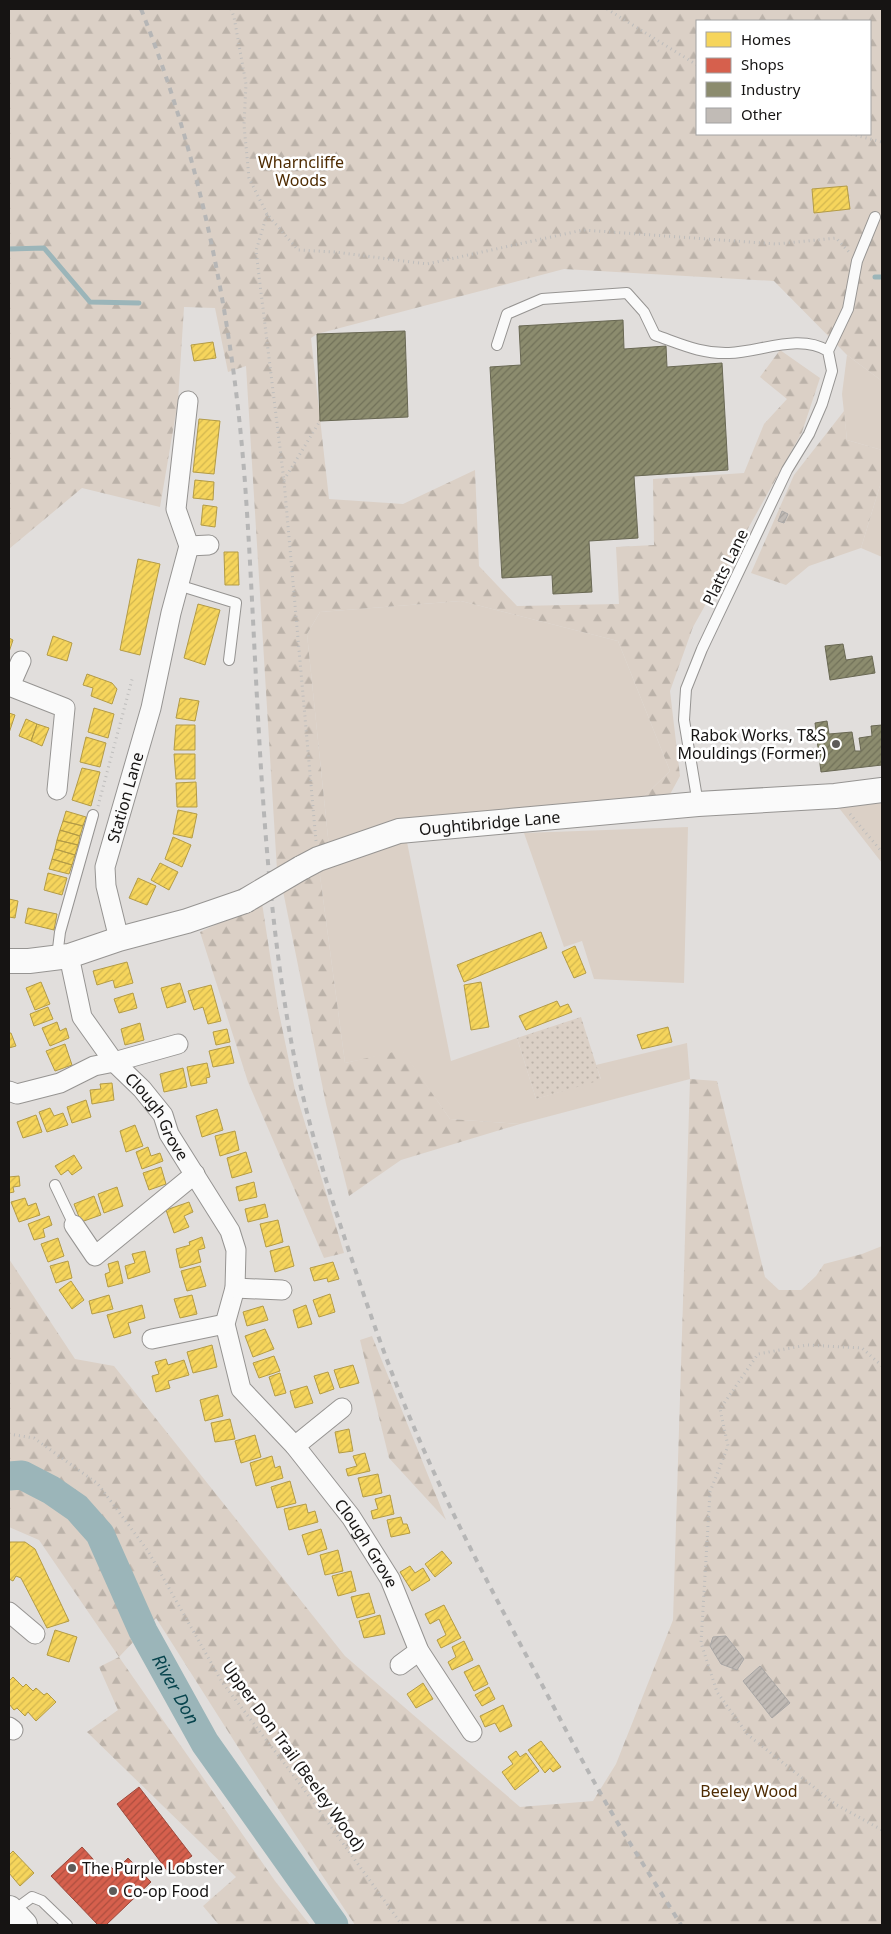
<svg xmlns="http://www.w3.org/2000/svg" width="891" height="1934" font-family="'Noto Sans',sans-serif">
  <defs>
    <pattern id="forest-firs" width="22" height="20" patternUnits="userSpaceOnUse" patternTransform="scale(1.25)"><rect width="22" height="20" fill="#dbd0c6"/><path d="M5 1l3.5 6h-7zM16 11l3.5 6h-7z" fill="#bbb2a9"/></pattern>
    <pattern id="garden-dots" width="8" height="8" patternUnits="userSpaceOnUse" patternTransform="scale(1.25)"><rect width="8" height="8" fill="#dbd0c6"/><path d="M2 2h.1M6 6h.1" fill="none" stroke="#bbb2a9" stroke-width="1.8" stroke-linecap="round"/></pattern>
    <pattern id="homes-hatch" width="6" height="6" patternUnits="userSpaceOnUse" patternTransform="scale(1.25)"><rect width="6" height="6" fill="#f6d55c"/><path d="M-1 1l2-2M0 6l6-6M5 7l2-2" fill="none" stroke="#d2b64f"/></pattern>
    <pattern id="shops-hatch" width="6" height="6" patternUnits="userSpaceOnUse" patternTransform="scale(1.25)"><rect width="6" height="6" fill="#d6604d"/><path d="M-1 1l2-2M0 6l6-6M5 7l2-2" fill="none" stroke="#ad4e3f"/></pattern>
    <pattern id="industry-hatch" width="6" height="6" patternUnits="userSpaceOnUse" patternTransform="scale(1.25)"><rect width="6" height="6" fill="#8c8c6e"/><path d="M-1 1l2-2M0 6l6-6M5 7l2-2" fill="none" stroke="#717159"/></pattern>
    <pattern id="building-hatch" width="6" height="6" patternUnits="userSpaceOnUse" patternTransform="scale(1.25)"><rect width="6" height="6" fill="#c1bbb6"/><path d="M-1 1l2-2M0 6l6-6M5 7l2-2" fill="none" stroke="#a5a09c"/></pattern>
  </defs>
  <rect width="100%" height="100%" fill="#e1dedc"/>
  <path fill="#dbd0c6" d="M847,355L882,381V450L847,440L842,394Z
    M882,479V557L861,548Z
    M461,601L618,641L670,771L637,803L329,847L307,634L320,612Z
    M882,803V863L839,808Z
    M688,827L684,983L594,979L582,941L564,947L524,833Z
    M406,837L451,1061L517,1038L536,1099L601,1079L596,1065L687,1043L690,1079L520,1124L450,1119L402,1051L345,1063L319,868Z"/>
  <path fill="url(#forest-firs)" fill-rule="evenodd" d="M9,9H882V381L847,355L774,281L564,269L317,334L311,338L329,499L403,504L475,470L479,566L517,606L619,604L616,547L654,545L653,479L744,473L764,424L787,399L760,377L780,350L820,378L802,432L693,627L670,691L680,776L668,798L637,803L670,771L618,641L461,601L320,612L307,634L329,847L277,870L246,366L228,372L215,308L184,307L178,401L160,507L82,488L9,549ZM697,21H870V134H697Z
    M844,411L847,440L882,450V479L861,548L809,566L786,585L751,573L794,475Z
    M319,868L345,1063L402,1050L450,1119L520,1124L401,1160L349,1196L326,1104L283,891Z
    M262,903L278,1008L295,1090L344,1253L324,1258L248,1082L200,932Z
    M690,1079L717,1081L765,1277L779,1290H801L816,1276L824,1264L862,1254L882,1246V1925H355L250,1766L156,1618L119,1657L275,1881L310,1925H219L203,1906L236,1877L87,1732L118,1710L99,1667L119,1657L39,1540L9,1527V1259L75,1359L114,1366L345,1656L520,1807L593,1801L616,1764L673,1620Z
    M372,1336L446,1520L389,1458L360,1340Z"/>
  <path fill="url(#garden-dots)" d="M581,1017L601,1080L536,1099L517,1038Z"/>
  <path fill="url(#homes-hatch)" stroke="#b39b46" d="M847,186L850,209L814,213L812,189Z
    M213,342L216,358L194,361L191,345Z
    M199,419L220,421L214,474L193,472Z
    M195,480L214,482L213,500L193,498Z
    M203,505L217,507L215,527L201,525Z
    M224,552H238L239,585H225Z
    M138,559L160,564L140,655L120,650Z
    M198,604L220,610L205,665L184,658Z
    M53,636L72,643L67,661L47,655Z
    M9,638L13,640L9,652Z
    M87,674L112,683L117,689L112,704L91,696L93,688L83,685Z
    M180,698L199,701L195,721L176,718Z
    M94,708L114,714L108,738L88,732Z
    M9,713L15,715L9,733Z
    M26,719L37,724L31,741L19,736Z
    M37,724L49,728L42,746L31,741Z
    M176,725H195V750H174Z
    M86,737L106,743L100,767L80,762Z
    M174,754H195V779H176Z
    M82,768L100,772L91,806L72,800Z
    M196,782L197,807H177L176,783Z
    M178,810L197,814L192,838L173,834Z
    M66,811L86,817L83,826L63,821Z
    M63,821L83,826L80,836L60,830Z
    M60,830L80,836L78,845L57,840Z
    M173,837L191,845L182,867L165,859Z
    M57,840L78,845L75,855L55,849Z
    M55,849L75,855L72,865L52,859Z
    M52,859L72,865L69,874L49,869Z
    M160,863L178,872L169,890L151,880Z
    M48,873L67,878L62,895L44,890Z
    M138,878L156,886L147,905L129,898Z
    M9,899L18,901L15,918L9,917Z
    M28,908L57,914L54,930L25,923Z
    M541,932L547,948L464,982L457,965Z
    M575,946L586,973L574,978L562,952Z
    M127,962L133,983L115,988L113,980L97,985L93,971Z
    M41,982L50,1004L35,1010L26,988Z
    M481,982L489,1027L471,1030L464,985Z
    M180,983L186,1002L167,1008L161,988Z
    M211,985L221,1021L208,1024L203,1007L194,1010L188,991Z
    M133,993L137,1008L119,1013L114,999Z
    M557,1001L560,1007L568,1004L572,1012L526,1030L519,1016Z
    M48,1007L53,1019L34,1026L30,1014Z
    M57,1022L60,1031L66,1028L69,1038L50,1046L42,1028Z
    M140,1023L144,1040L125,1045L121,1029Z
    M668,1027L672,1042L642,1049L637,1035Z
    M227,1029L230,1042L216,1045L213,1032Z
    M9,1033H11L16,1046L9,1048Z
    M65,1044L72,1065L55,1071L46,1051Z
    M230,1046L234,1063L213,1067L209,1051Z
    M207,1063L210,1077L206,1078L207,1083L191,1086L187,1067Z
    M183,1068L187,1087L164,1092L160,1074Z
    M112,1083L114,1100L92,1104L90,1090L101,1089L100,1084Z
    M86,1100L91,1117L72,1123L67,1107Z
    M50,1108L54,1116L63,1113L68,1125L47,1132L39,1112Z
    M217,1109L223,1130L202,1137L196,1116Z
    M36,1115L42,1132L23,1138L17,1122Z
    M135,1125L143,1146L126,1152L120,1131Z
    M235,1131L239,1150L220,1156L215,1136Z
    M148,1147L151,1156L160,1153L163,1161L142,1169L136,1152Z
    M246,1152L252,1172L232,1178L227,1158Z
    M74,1155L82,1168L72,1175L68,1170L61,1175L55,1166Z
    M161,1167L166,1184L149,1190L143,1173Z
    M19,1176L20,1186L13,1187L14,1192L9,1193V1177Z
    M254,1182L257,1197L239,1201L236,1187Z
    M117,1187L123,1206L104,1213L98,1194Z
    M94,1196L101,1215L81,1222L74,1204Z
    M25,1198L28,1206L36,1203L40,1215L19,1222L11,1202Z
    M189,1202L193,1212L184,1216L189,1227L174,1233L166,1210Z
    M265,1204L268,1217L248,1222L245,1209Z
    M49,1216L52,1225L43,1229L45,1237L34,1240L28,1224Z
    M278,1220L283,1242L266,1247L260,1224Z
    M202,1237L205,1248L198,1250L201,1262L180,1268L176,1249L190,1245L189,1242Z
    M58,1238L64,1256L48,1262L41,1244Z
    M289,1246L294,1266L275,1272L270,1251Z
    M145,1251L150,1272L128,1279L125,1266L135,1263L132,1254Z
    M68,1261L72,1278L56,1283L50,1266Z
    M118,1261L123,1283L108,1287L105,1274L110,1272L108,1264Z
    M333,1262L339,1279L328,1282L327,1278L314,1281L310,1268Z
    M200,1266L206,1286L187,1291L181,1271Z
    M71,1281L84,1300L72,1309L59,1290Z
    M330,1294L335,1312L319,1317L313,1300Z
    M109,1295L113,1309L92,1314L89,1301Z
    M192,1295L197,1314L180,1318L174,1299Z
    M142,1305L145,1318L128,1323L131,1333L114,1338L107,1315Z
    M306,1305L312,1324L298,1328L293,1310Z
    M263,1306L268,1320L247,1326L243,1312Z
    M265,1329L274,1349L253,1357L245,1336Z
    M212,1345L217,1367L193,1373L187,1352Z
    M274,1356L280,1371L259,1378L253,1363Z
    M166,1359L168,1365L184,1360L189,1375L168,1381L170,1388L156,1392L152,1376L159,1374L155,1362Z
    M353,1365L359,1383L340,1388L334,1370Z
    M328,1372L334,1389L320,1394L314,1376Z
    M280,1373L286,1393L275,1396L269,1377Z
    M307,1386L313,1403L295,1408L290,1391Z
    M218,1395L223,1416L205,1421L200,1400Z
    M230,1419L235,1439L215,1442L211,1423Z
    M349,1429L353,1451L339,1453L335,1432Z
    M255,1435L261,1457L241,1463L235,1441Z
    M365,1453L370,1471L348,1476L346,1469L357,1466L353,1456Z
    M272,1456L275,1468L280,1466L283,1478L256,1486L250,1463Z
    M378,1474L382,1493L363,1497L358,1478Z
    M290,1481L296,1503L277,1508L271,1487Z
    M390,1495L394,1514L373,1519L371,1511L378,1509L375,1499Z
    M306,1504L308,1513L315,1511L318,1522L289,1530L284,1509Z
    M401,1517L403,1524H407L410,1533L391,1537L387,1520Z
    M321,1529L327,1549L308,1555L302,1535Z
    M9,1542H25L35,1549L69,1621L47,1628L21,1578L16,1576L13,1581L9,1579Z
    M338,1550L343,1571L325,1575L320,1555Z
    M442,1551L452,1563L435,1577L425,1564Z
    M410,1566L415,1573L423,1568L430,1580L412,1591L400,1572Z
    M351,1571L356,1591L338,1596L332,1576Z
    M369,1593L375,1613L357,1618L351,1597Z
    M444,1605L461,1638L441,1648L437,1640L446,1635L439,1619L430,1624L425,1614Z
    M380,1615L385,1634L364,1638L359,1621Z
    M55,1630L77,1637L69,1662L47,1655Z
    M464,1641L473,1660L452,1670L448,1662L456,1657L452,1647Z
    M479,1665L488,1684L474,1691L464,1672Z
    M13,1677L23,1687L26,1684L33,1691L36,1688L44,1695L47,1693L56,1702L36,1721L28,1712L25,1716L17,1708L14,1710L9,1704V1681Z
    M423,1683L433,1699L416,1708L407,1694Z
    M489,1687L495,1699L482,1706L475,1695Z
    M503,1705L512,1726L500,1732L495,1723L485,1727L480,1716Z
    M541,1741L561,1767L553,1772L550,1768L545,1773L528,1750Z
    M516,1751L520,1757L526,1753L539,1771L515,1790L502,1772L513,1764L508,1757Z
    M13,1851L34,1873L20,1886L9,1873V1855Z"/>
  <path fill="url(#shops-hatch)" stroke="#9c493c" d="M139,1787L192,1856L169,1873L117,1804Z
    M82,1847L104,1871L110,1866L115,1871L128,1858L151,1882L106,1925H98L51,1876Z"/>
  <path fill="url(#industry-hatch)" stroke="#696853" d="M623,320L624,349L666,346L667,367L722,363L728,470L634,476L638,538L589,541L592,592L553,594L552,575L502,578L490,367L521,365L519,326Z
    M405,331L408,417L320,421L317,334Z
    M843,644L846,660L872,656L875,673L830,680L825,646Z
    M827,721L829,734L852,732L855,751H861L859,738L872,736L871,726L882,725V765L821,772L815,723Z"/>
  <g fill="none" stroke-linecap="round" stroke-linejoin="round">
    <path stroke="#9bb5b9" stroke-width="5" d="M9,249L44,248L90,302L139,303
      M875,277H882"/>
    <path stroke="#9bb5b9" stroke-width="29" id="s1" d="M9,1476L22,1475L51,1490L77,1508L100,1534L143,1631L205,1743L334,1925"/>
  </g>
  <path fill="url(#building-hatch)" stroke="#a9a7a6" d="M782,511L788,514L784,523L778,521Z
    M726,1636L744,1659L737,1670L721,1664L710,1646L713,1637Z
    M760,1666L790,1703L772,1718L743,1681Z"/>
  <g fill="none" stroke-linecap="round" stroke-linejoin="round">
    <g stroke="#969492" stroke-width="12">
      <path id="service" d="M497,345L507,314L542,299L627,293L644,312L655,335C681,344 701,354 729,353C761,352 799,333 828,351
        M828,351L848,309L857,261L875,217
        M178,585L236,603L229,660
        M698,804L684,720L686,689L702,649L787,470L809,434L822,404L832,371L828,351
        M57,957L60,932L93,815
        M55,1185L74,1225
        M13,1911L32,1897L42,1901L67,1925"/>
    </g>
    <g stroke="#969492" stroke-width="21">
      <g id="minor">
        <path d="M189,546L209,545"/>
        <path d="M9,686L65,708L57,790"/>
        <path d="M10,686L21,661"/>
        <path id="s2" d="M119,939L106,886L105,867L151,708L171,613L189,546L176,509L188,401"/>
        <path id="s3" d="M69,956L82,1017L114,1062L142,1089L163,1115L169,1134L230,1231L236,1250L235,1288L225,1324L241,1389L295,1446L351,1517L390,1579L419,1651L472,1732"/>
        <path d="M9,1091L17,1094L60,1083L94,1066L114,1062L178,1044"/>
        <path d="M74,1225L95,1256L195,1174"/>
        <path d="M235,1288L282,1290"/>
        <path d="M152,1339L225,1324"/>
        <path d="M295,1446L342,1408"/>
        <path d="M9,1612L35,1634"/>
        <path d="M400,1665L419,1651"/>
        <path d="M9,1727L13,1730"/>
      </g>
    </g>
    <g stroke="#969492" stroke-width="26">
      <g id="tertiary">
        <path id="s4" d="M301,868L318,859L399,831L698,804L835,796L882,790"/>
        <path d="M9,961H29L69,956L119,939L187,921L245,901"/>
      </g>
    </g>
    <g stroke="#969492" stroke-width="30">
      <path id="primary" d="M9,1910L23,1925"/>
    </g>
    <path stroke="#bebdbc" stroke-width="3" stroke-dasharray="1 4" stroke-linecap="butt" d="M231,9L234,17L246,84L244,125L249,178L267,214
      M607,9L697,65
      M851,134L882,142
      M284,480L320,421
      M98,806L133,676
      M850,814L882,852
      M316,841L284,481L256,251L267,214L298,250L335,252L427,264L583,230L776,244L836,238L849,252
      M882,1366L862,1348L807,1345L758,1354L720,1409L728,1446L710,1492L701,1643L717,1692L748,1735L835,1804L882,1830
      M9,1434L34,1438L98,1484L148,1551L222,1682L303,1788L402,1925"/>
    <use href="#service" stroke="#fafafa" stroke-width="10"/>
    <use href="#minor" stroke="#fafafa" stroke-width="19"/>
    <use href="#tertiary" stroke="#fafafa" stroke-width="24"/>
    <use href="#primary" stroke="#fafafa" stroke-width="28"/>
    <path stroke="#b6b6b6" stroke-width="4" stroke-dasharray="6 6" stroke-linecap="butt" d="M141,9C201,159 233,321 245,483C258,665 258,848 289,1029C302,1105 325,1180 350,1254C369,1311 389,1369 413,1425C446,1503 485,1578 525,1653C549,1697 572,1743 597,1787C623,1834 653,1879 681,1925"/>
    <g stroke="#969492" stroke-width="26" stroke-linecap="butt">
      <path id="tertiary-bridge" d="M245,901L301,868"/>
    </g>
    <use href="#tertiary-bridge" stroke="#fafafa" stroke-width="24"/>
  </g>
  <g fill="#5d5b59" stroke="#fff" stroke-width="2">
    <circle cx="836" cy="744" r="5"/>
    <circle cx="72" cy="1868" r="5"/>
    <circle cx="113" cy="1891" r="5"/>
  </g>
  <g text-anchor="middle" stroke-width="5" stroke-linejoin="round" paint-order="stroke">
    <g font-size="16" fill="#4f2c03" stroke="#fff">
      <text x="301" y="168">Wharncliffe<tspan x="301" dy="18">Woods</tspan></text>
      <text x="749" y="1797">Beeley Wood</text>
    </g>
    <g font-size="16" fill="#161413" stroke="#fff">
      <text transform="translate(725 567) rotate(-64)" y="6">Platts Lane</text>
      <text dy="6" stroke="none"><textPath href="#s2" startOffset="146">Station Lane</textPath></text>
      <text dy="6" stroke="none"><textPath href="#s4" startOffset="196">Oughtibridge Lane</textPath></text>
      <text dy="6" stroke="none"><textPath href="#s3" startOffset="188">Clough Grove</textPath></text>
      <text dy="6" stroke="none"><textPath href="#s3" startOffset="686">Clough Grove</textPath></text>
      <text transform="translate(294 1756) rotate(54)" y="6">Upper Don Trail (Beeley Wood)</text>
    </g>
    <g font-size="16" fill="#161413" stroke="#fff" text-anchor="start">
      <text x="826" y="741" text-anchor="end">Rabok Works, T&amp;S<tspan x="826" dy="18">Mouldings (Former)</tspan></text>
      <text x="82" y="1874">The Purple Lobster</text>
      <text x="123" y="1897">Co-op Food</text>
    </g>
    <g font-size="18" font-style="italic" fill="#07444d" stroke="#fff">
      <text dy="6" stroke="none"><textPath href="#s1" startOffset="285">River Don</textPath></text>
    </g>
  </g>
  <rect width="891" height="1934" fill="none" stroke="#161413" stroke-width="20"/>
  <rect x="696" y="20" width="175" height="115" fill="#ffffff" stroke="#a2a1a1"/>
  <rect x="706" y="32" width="25" height="15" fill="#f6d55c" stroke="#a2a1a1"/>
  <text x="741" y="45" font-size="15" fill="#161413">Homes</text>
  <rect x="706" y="58" width="25" height="15" fill="#d6604d" stroke="#a2a1a1"/>
  <text x="741" y="70" font-size="15" fill="#161413">Shops</text>
  <rect x="706" y="82" width="25" height="15" fill="#8c8c6e" stroke="#a2a1a1"/>
  <text x="741" y="95" font-size="15" fill="#161413">Industry</text>
  <rect x="706" y="108" width="25" height="15" fill="#c1bbb6" stroke="#a2a1a1"/>
  <text x="741" y="120" font-size="15" fill="#161413">Other</text>
</svg>
